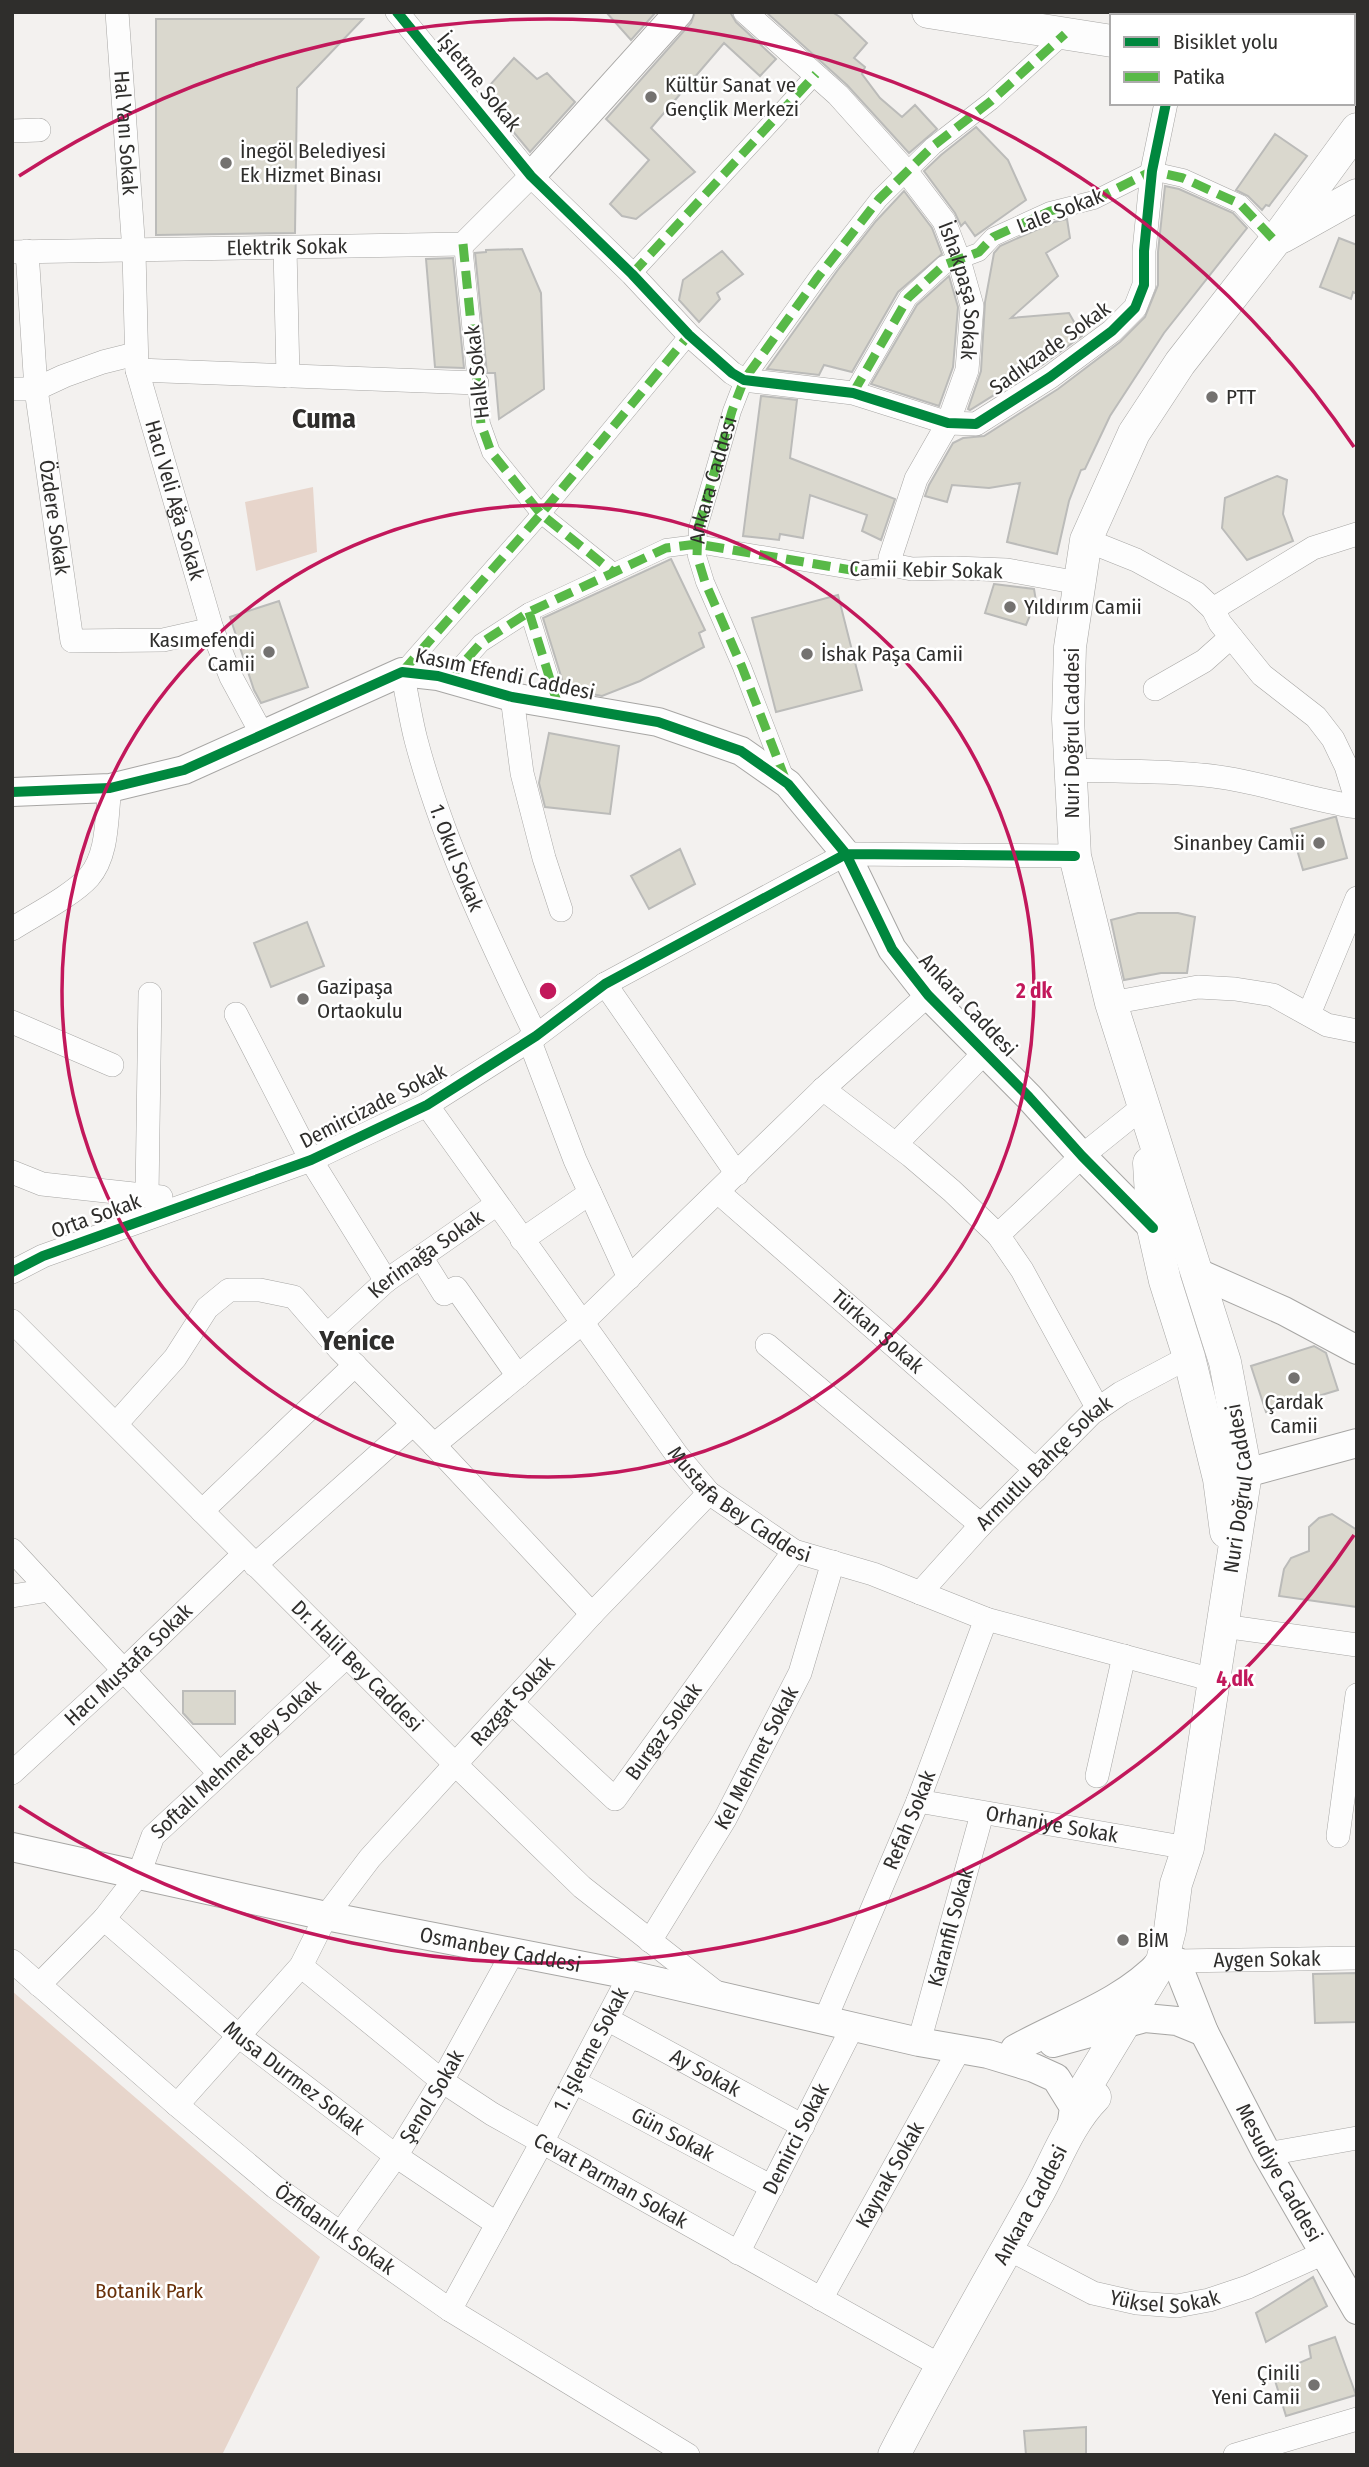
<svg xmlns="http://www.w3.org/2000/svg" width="1369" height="2467" font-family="'Fira Sans Condensed',sans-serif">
  <rect width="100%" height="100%" fill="#f3f1ef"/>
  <path fill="#e7d5cb" d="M313,487L317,552L256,571L245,502Z
    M12,1991L320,2257L222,2455H12Z"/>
  <path fill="#dad8ce" stroke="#bbbbb9" stroke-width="2" d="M606,12H656L631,40Z
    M695,12H730L736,22L776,59L760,76L724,43L651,128L695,172L636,219L622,216L610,204L649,160L606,119L691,23Z
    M766,12H832L840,17L867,43L854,58L865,67L862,74L880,98L902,117L915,105L937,129L909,153L847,85Z
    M156,19H363L297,88L295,233L156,235Z
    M514,58L537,79L547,73L575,102L530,152L482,94Z
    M976,127L1008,160L1026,200L975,236L965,222L961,226L955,213L924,171L941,155Z
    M1275,134L1307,156L1269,206L1266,205L1262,210L1248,196L1236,190Z
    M1165,186L1179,189L1233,213L1247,228L1164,333L1110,416L1085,469L1081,470L1069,501L1057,554L1007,542L1020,483L989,488L952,485L947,502L925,496L929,485L953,443L963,438L984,436L1058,389L1120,342L1145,317L1158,285V252Z
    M904,191L932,228L942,254L898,292L852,372L824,365L819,375L767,369L837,271L876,221Z
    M1067,219L1070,238L1046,253L1058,276L1011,318L1069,313L1082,336L1042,365L970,410L968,409L981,371L985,302L994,253L1000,246L1054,222Z
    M1339,238L1357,245V294L1353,292L1351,299L1320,287Z
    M522,249L541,293L544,389L499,419L495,373H487L475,253L486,252V250Z
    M722,251L743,274L717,293L720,299L699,322L679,300L683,280Z
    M453,258L464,368L435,367L426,259Z
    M949,276L958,307L953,367L939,406L871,384L917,305Z
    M761,396L797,400L790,458L895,499L881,540L862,531L867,515L810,495L803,538L780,534L779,540L743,536Z
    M1277,476L1287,480L1283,514L1293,541L1247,560L1222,528L1225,498Z
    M671,559L705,630L699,633L704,647L640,681L602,696L565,689L543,618Z
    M994,584L1034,589L1036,601L1026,625L985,613Z
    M838,595L862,690L776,712L752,618Z
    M279,601L308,687L261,703L254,690L230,617Z
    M549,733L619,746L610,814L545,807L539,783Z
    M1334,817H1336L1347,858L1303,870L1291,829Z
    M680,849L695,884L649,909L631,876Z
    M1138,913H1178L1195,917L1187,973H1161L1124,980L1111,920Z
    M307,922L324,966L271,987L254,943Z
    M1314,1346L1326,1353L1338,1390L1266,1412L1251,1366Z
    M1332,1514L1357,1530V1607L1279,1596L1284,1569L1291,1558L1309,1551V1527L1319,1518Z
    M183,1691H235V1724H193L183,1713Z
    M1357,1973V2022L1315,2023L1313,1974Z
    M1313,2277L1327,2306L1266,2342L1256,2313Z
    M1335,2337L1356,2395L1286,2416L1273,2374L1311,2358L1309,2346Z
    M1086,2427V2455H1026L1024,2431Z"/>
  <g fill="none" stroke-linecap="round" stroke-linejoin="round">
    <g stroke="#a7a6a4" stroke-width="19">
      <g id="pedestrian">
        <path d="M463,244L481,424L491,452L541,514L613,572"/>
        <path d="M632,274L816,74"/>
        <path d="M853,393L908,298L944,265L979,252L993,237L1050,211L1094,200L1152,171L1183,178L1240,204L1275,241"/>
        <path d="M529,612L558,705"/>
        <path d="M402,672L541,514L689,335"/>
        <path d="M449,679L481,643L529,612L666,548L697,544L857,571L897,566"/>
        <path id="s1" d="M786,781L742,667L705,582L697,556L698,528L732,411L744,380L818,277L879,199L933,146L991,101L1065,34"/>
      </g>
    </g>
    <g stroke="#a7a6a4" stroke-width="24">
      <g id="minor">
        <path id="s2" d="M117,12L134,252L137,370L212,629L231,677L263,736"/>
        <path d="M397,12L531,176L632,274L689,335L732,373L744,380L853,393L948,423L976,424L1050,377L1112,331L1135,308L1144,285V251L1152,171L1166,103"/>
        <path id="s3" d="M745,12L838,95L906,171L944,221L959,260L972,306L967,370L948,423L916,479L890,558L897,566L912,569L955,568L1007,570L1079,583"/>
        <path d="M1285,12L1286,16"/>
        <path d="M12,131L39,130"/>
        <path d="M285,248L288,376"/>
        <path id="s4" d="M27,251L36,389L72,641L163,640L212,629"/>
        <path id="s5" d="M12,252L463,244L531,176"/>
        <path d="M137,370L477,383"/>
        <path d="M12,389H36L64,376L103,362L135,354"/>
        <path d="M1086,540L1136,560L1196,593L1213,609L1220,623L1262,675L1316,717L1333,739L1346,766L1357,802"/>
        <path d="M1213,609L1313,548L1357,534"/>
        <path id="s6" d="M402,672C407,694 410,717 416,740C443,842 490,940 536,1036"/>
        <path d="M1155,689L1204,661L1231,637"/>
        <path d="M512,697L522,773L544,858L561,910"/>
        <path d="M1071,770C1123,772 1175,770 1226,778C1269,785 1312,800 1357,807"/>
        <path d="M12,929C34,915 73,895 89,877C109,854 106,816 110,788"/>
        <path d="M605,984L737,1174"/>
        <path d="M1111,1003L1198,987L1235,989L1273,995L1327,1025L1357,1031"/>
        <path d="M236,1014L311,1160L386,1281"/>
        <path d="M1309,1014L1357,898"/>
        <path d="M12,1022L112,1065"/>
        <path d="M529,1039L575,1160L629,1278"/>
        <path d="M823,1089L911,1156L952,1191L998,1235L1022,1270L1098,1409"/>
        <path id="s7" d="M427,1105L677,1455L709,1493L794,1551L873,1574L986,1619L1213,1680"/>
        <path d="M896,1144L985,1052"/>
        <path d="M12,1172L42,1184L161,1197"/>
        <path id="s8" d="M718,1192L1036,1470"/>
        <path d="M147,1196L150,994"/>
        <path d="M998,1235L1082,1156L1144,1106"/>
        <path d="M522,1240L590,1193"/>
        <path d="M421,1257L444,1294L456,1288L518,1376"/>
        <path d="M12,1272L43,1256L311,1160L427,1105L536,1036L605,984L846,854L1075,856"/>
        <path id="s9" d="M12,1321L456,1765L582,1887L718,1994"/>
        <path id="s10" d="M327,1335L386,1281L497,1204"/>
        <path d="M767,1345L981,1525"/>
        <path d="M116,1424L175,1358L207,1308L229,1290H260L294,1297L339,1349L434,1445L592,1614"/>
        <path d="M434,1445L582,1323L823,1089L928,995"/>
        <path d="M202,1511L355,1365"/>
        <path d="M12,1550L219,1773"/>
        <path d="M255,1565L413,1424"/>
        <path id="s11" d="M920,1593L981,1525L1092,1413L1121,1393L1189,1357"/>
        <path d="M12,1596L49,1590"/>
        <path d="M1223,1626L1357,1645"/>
        <path id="s12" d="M512,1703L615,1799L794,1551"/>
        <path id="s13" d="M12,1773L123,1671L244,1554"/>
        <path d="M1097,1776L1124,1656"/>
        <path id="s14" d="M918,1801L1188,1848"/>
        <path d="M1338,1836L1357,1695"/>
        <path id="s15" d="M104,1919L240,2037L396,2156L497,2224"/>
        <path id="s16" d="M650,1941L725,1819L800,1673L833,1562"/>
        <path id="s17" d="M12,1961L177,2105L275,2187L450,2310L688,2455"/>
        <path id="s18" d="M1176,1961L1357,1958"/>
        <path id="s19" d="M301,1966L442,2081L492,2114L941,2366"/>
        <path id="s20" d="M39,1985L104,1919L139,1874L153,1836L347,1656"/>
        <path id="s21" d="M607,2019L803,2126"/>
        <path id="s22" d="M825,2020L918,1801L986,1619"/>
        <path id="s23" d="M919,2042L982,1814"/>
        <path id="s24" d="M574,2082L772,2187"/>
        <path id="s25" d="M177,2105L301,1966L326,1916L370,1858L592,1614L709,1493"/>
        <path d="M1267,2154L1357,2138"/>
        <path id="s26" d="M341,2233L396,2156L442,2081L513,1952"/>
        <path id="s27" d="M1007,2248L1093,2293L1137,2303L1177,2306L1209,2300L1248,2287L1324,2253"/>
        <path id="s28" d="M738,2253L853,2026"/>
        <path id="s29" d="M821,2299L959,2050"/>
        <path id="s30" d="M450,2310L541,2144L630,1975"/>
        <path d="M1235,2455L1357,2419"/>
      </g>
    </g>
    <g stroke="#a7a6a4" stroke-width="30">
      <g id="tertiary">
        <path d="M531,176L679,12"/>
        <path d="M12,792L110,788L184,770L402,672L438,676L512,697L658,722L741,751L788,784L846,854L892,949L928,995L1029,1097L1082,1156L1153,1228"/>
        <path d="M1196,1272L1284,1311L1357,1350"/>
        <path d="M1246,1473L1357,1443"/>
        <path id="s31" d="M12,1847L326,1916L630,1975L919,2042L988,2054L1034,2068L1056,2078L1074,2107L1071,2129"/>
        <path d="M1053,2043L1145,2018L1177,2021L1204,2032"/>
        <path id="s32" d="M1015,2049C1065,2021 1122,2004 1162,1961H1176L1204,2032L1267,2154L1357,2310"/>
      </g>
    </g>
    <g stroke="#a7a6a4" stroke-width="33">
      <g id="secondary">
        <path d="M928,12L1112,41"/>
        <path d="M1353,76H1357"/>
        <path d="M1282,237L1357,195"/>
        <path d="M1149,1163L1153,1228L1165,1281L1189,1357L1219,1479L1226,1532"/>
        <path id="s33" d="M1081,2110L1087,2085L1162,1961L1170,1930L1176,1884L1188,1848L1246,1473L1225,1362L1111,1003L1075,856L1068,719L1070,647L1086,540L1134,433L1180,363L1275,241L1357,129"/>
        <path id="s34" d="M894,2455C939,2368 988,2283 1036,2197C1055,2164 1068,2124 1095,2097"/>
      </g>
    </g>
    <use href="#pedestrian" stroke="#fdfdfd" stroke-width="18"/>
    <use href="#minor" stroke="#fdfdfd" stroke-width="23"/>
    <use href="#tertiary" stroke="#fdfdfd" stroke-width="28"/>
    <use href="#secondary" stroke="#fdfdfd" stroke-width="32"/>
    <path stroke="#58b947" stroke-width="9" stroke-dasharray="18 9" stroke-linecap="butt" d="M463,244L481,424L491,452L541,514L613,572
      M632,274L816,74
      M853,393L908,298L944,265L979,252L993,237L1050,211L1094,200L1152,171L1183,178L1240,204L1275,241
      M529,612L558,705
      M402,672L541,514L689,335
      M449,679L481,643L529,612L666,548L697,544L857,571L897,566
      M786,781L742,667L705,582L697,556L698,528L732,411L744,380L818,277L879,199L933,146L991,101L1065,34"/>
    <g stroke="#fff" stroke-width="15">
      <path id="cycleway" d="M397,12L531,176L632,274L689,335L732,373L744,380L853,393L948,423L976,424L1050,377L1112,331L1135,308L1144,285V251L1152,171L1166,103
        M12,792L110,788L184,770L402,672L438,676L512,697L658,722L741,751L788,784L846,854L892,949L928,995L1029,1097L1082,1156L1153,1228
        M12,1272L43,1256L311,1160L427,1105L536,1036L605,984L846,854L1075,856"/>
    </g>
    <use href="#cycleway" stroke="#00873e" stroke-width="10"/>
  </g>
  <g fill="none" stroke="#c2185b" stroke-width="3.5">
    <circle cx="548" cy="991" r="486"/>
    <path d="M1354 1535A972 972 0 0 1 19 1806M19 176A972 972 0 0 1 1354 447"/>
  </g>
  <g fill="#747270" stroke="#fff" stroke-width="2.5">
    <circle cx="651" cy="97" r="7"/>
    <circle cx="226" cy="163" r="7"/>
    <circle cx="1212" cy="397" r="7"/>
    <circle cx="1010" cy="607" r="7"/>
    <circle cx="269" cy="652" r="7"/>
    <circle cx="807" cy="654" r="7"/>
    <circle cx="1319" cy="843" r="7"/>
    <circle cx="303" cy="999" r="7"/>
    <circle cx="1294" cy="1378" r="7"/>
    <circle cx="1123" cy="1940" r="7"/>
    <circle cx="1314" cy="2385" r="7"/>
  </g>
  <g text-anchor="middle" stroke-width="5" stroke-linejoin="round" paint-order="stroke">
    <g font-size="21" fill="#2f2e2c" stroke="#fff">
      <text transform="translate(479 82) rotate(51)" y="7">İşletme Sokak</text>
      <text dy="7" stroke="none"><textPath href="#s2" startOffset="121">Hal Yanı Sokak</textPath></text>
      <text transform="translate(1060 211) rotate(-21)" y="7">Lale Sokak</text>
      <text dy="7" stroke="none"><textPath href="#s5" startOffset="275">Elektrik Sokak</textPath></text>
      <text dy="7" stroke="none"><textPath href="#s3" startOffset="362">İshakpaşa Sokak</textPath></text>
      <text transform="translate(1050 348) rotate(-36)" y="7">Sadıkzade Sokak</text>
      <text transform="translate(477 372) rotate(-96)" y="7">Halk Sokak</text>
      <text dy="7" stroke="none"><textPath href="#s1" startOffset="320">Ankara Caddesi</textPath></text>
      <text dy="7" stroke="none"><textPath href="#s2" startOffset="494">Hacı Veli Ağa Sokak</textPath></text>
      <text dy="7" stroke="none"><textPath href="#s4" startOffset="268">Özdere Sokak</textPath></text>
      <text transform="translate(926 570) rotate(1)" y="7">Camii Kebir Sokak</text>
      <text transform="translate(505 674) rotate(12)" y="7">Kasım Efendi Caddesi</text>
      <text transform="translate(1072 733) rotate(-90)" y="7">Nuri Doğrul Caddesi</text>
      <text dy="7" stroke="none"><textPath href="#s6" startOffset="194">1. Okul Sokak</textPath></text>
      <text transform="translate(968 1005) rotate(47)" y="7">Ankara Caddesi</text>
      <text transform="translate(373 1106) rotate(-27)" y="7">Demircizade Sokak</text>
      <text transform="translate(96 1216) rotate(-20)" y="7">Orta Sokak</text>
      <text dy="7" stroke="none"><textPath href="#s10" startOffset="128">Kerimağa Sokak</textPath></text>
      <text dy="7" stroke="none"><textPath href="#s8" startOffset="212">Türkan Sokak</textPath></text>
      <text dy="7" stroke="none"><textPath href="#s11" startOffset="180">Armutlu Bahçe Sokak</textPath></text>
      <text dy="7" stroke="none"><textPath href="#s33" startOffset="651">Nuri Doğrul Caddesi</textPath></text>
      <text dy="7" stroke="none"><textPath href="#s7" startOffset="511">Mustafa Bey Caddesi</textPath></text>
      <text dy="7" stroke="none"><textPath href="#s13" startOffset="159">Hacı Mustafa Sokak</textPath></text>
      <text dy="7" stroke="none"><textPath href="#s9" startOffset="488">Dr. Halil Bey Caddesi</textPath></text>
      <text dy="7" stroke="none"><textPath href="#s25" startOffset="527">Razgat Sokak</textPath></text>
      <text dy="7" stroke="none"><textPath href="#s12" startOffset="224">Burgaz Sokak</textPath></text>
      <text dy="7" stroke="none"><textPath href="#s16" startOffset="212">Kel Mehmet Sokak</textPath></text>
      <text dy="7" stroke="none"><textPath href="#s20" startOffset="303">Softalı Mehmet Bey Sokak</textPath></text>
      <text dy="7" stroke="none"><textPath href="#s22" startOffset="217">Refah Sokak</textPath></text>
      <text dy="7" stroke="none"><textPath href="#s14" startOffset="136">Orhaniye Sokak</textPath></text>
      <text dy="7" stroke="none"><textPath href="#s23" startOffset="119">Karanfil Sokak</textPath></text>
      <text dy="7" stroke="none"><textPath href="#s31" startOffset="499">Osmanbey Caddesi</textPath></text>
      <text dy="7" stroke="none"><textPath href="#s18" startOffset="91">Aygen Sokak</textPath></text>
      <text dy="7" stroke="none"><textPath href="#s30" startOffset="296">1. İşletme Sokak</textPath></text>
      <text dy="7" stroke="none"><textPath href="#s21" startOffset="112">Ay Sokak</textPath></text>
      <text dy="7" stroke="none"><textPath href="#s15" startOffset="248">Musa Durmez Sokak</textPath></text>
      <text dy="7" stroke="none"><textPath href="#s26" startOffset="164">Şenol Sokak</textPath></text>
      <text dy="7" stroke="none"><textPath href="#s24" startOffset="112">Gün Sokak</textPath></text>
      <text dy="7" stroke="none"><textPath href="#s28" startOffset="128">Demirci Sokak</textPath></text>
      <text dy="7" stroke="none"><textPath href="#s32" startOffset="422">Mesudiye Caddesi</textPath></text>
      <text dy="7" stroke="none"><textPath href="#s29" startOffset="142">Kaynak Sokak</textPath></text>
      <text dy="7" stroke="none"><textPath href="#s19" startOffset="378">Cevat Parman Sokak</textPath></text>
      <text dy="7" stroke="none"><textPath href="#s34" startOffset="285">Ankara Caddesi</textPath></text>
      <text dy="7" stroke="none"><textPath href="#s17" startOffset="420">Özfidanlık Sokak</textPath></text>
      <text dy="7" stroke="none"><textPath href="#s27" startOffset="170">Yüksel Sokak</textPath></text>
    </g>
    <g font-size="21" fill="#2f2e2c" stroke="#fff" text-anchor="start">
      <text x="665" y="92">Kültür Sanat ve<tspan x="665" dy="24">Gençlik Merkezi</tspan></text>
      <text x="240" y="158">İnegöl Belediyesi<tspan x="240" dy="24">Ek Hizmet Binası</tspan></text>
      <text x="1226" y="404">PTT</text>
      <text x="1024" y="614">Yıldırım Camii</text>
      <text x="255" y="647" text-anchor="end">Kasımefendi<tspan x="255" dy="24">Camii</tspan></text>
      <text x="821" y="661">İshak Paşa Camii</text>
      <text x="1305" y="850" text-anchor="end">Sinanbey Camii</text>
      <text x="317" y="994">Gazipaşa<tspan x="317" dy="24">Ortaokulu</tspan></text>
      <text x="1294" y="1409" text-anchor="middle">Çardak<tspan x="1294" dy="24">Camii</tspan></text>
      <text x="1137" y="1947">BİM</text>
      <text x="1300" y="2380" text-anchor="end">Çinili<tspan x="1300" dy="24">Yeni Camii</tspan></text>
    </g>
    <g font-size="21" fill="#6a310a" stroke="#fff">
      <text x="149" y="2298">Botanik Park</text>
    </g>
    <g font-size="28" font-weight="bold" fill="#2f2e2c" stroke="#fff">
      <text x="324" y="428">Cuma</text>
      <text x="357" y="1350">Yenice</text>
    </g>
  </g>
  <circle cx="548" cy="991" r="10" fill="#c2185b" stroke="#fff" stroke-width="3.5"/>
  <g font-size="21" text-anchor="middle" font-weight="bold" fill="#c2185b" stroke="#fff" stroke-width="5" stroke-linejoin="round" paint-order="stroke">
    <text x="1034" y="998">2 dk</text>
    <text x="1235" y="1686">4 dk</text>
  </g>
  <rect width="1369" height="2467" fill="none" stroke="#2f2e2c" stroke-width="28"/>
  <rect x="1110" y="14" width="245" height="91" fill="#ffffff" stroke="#acabab" stroke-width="2"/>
  <rect x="1124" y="37" width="35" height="10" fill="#00873e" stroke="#acabab" stroke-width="2"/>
  <text x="1173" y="49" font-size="21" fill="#2f2e2c">Bisiklet yolu</text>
  <rect x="1124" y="72" width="35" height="10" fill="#58b947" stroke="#acabab" stroke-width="2"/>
  <text x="1173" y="84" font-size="21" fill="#2f2e2c">Patika</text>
</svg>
